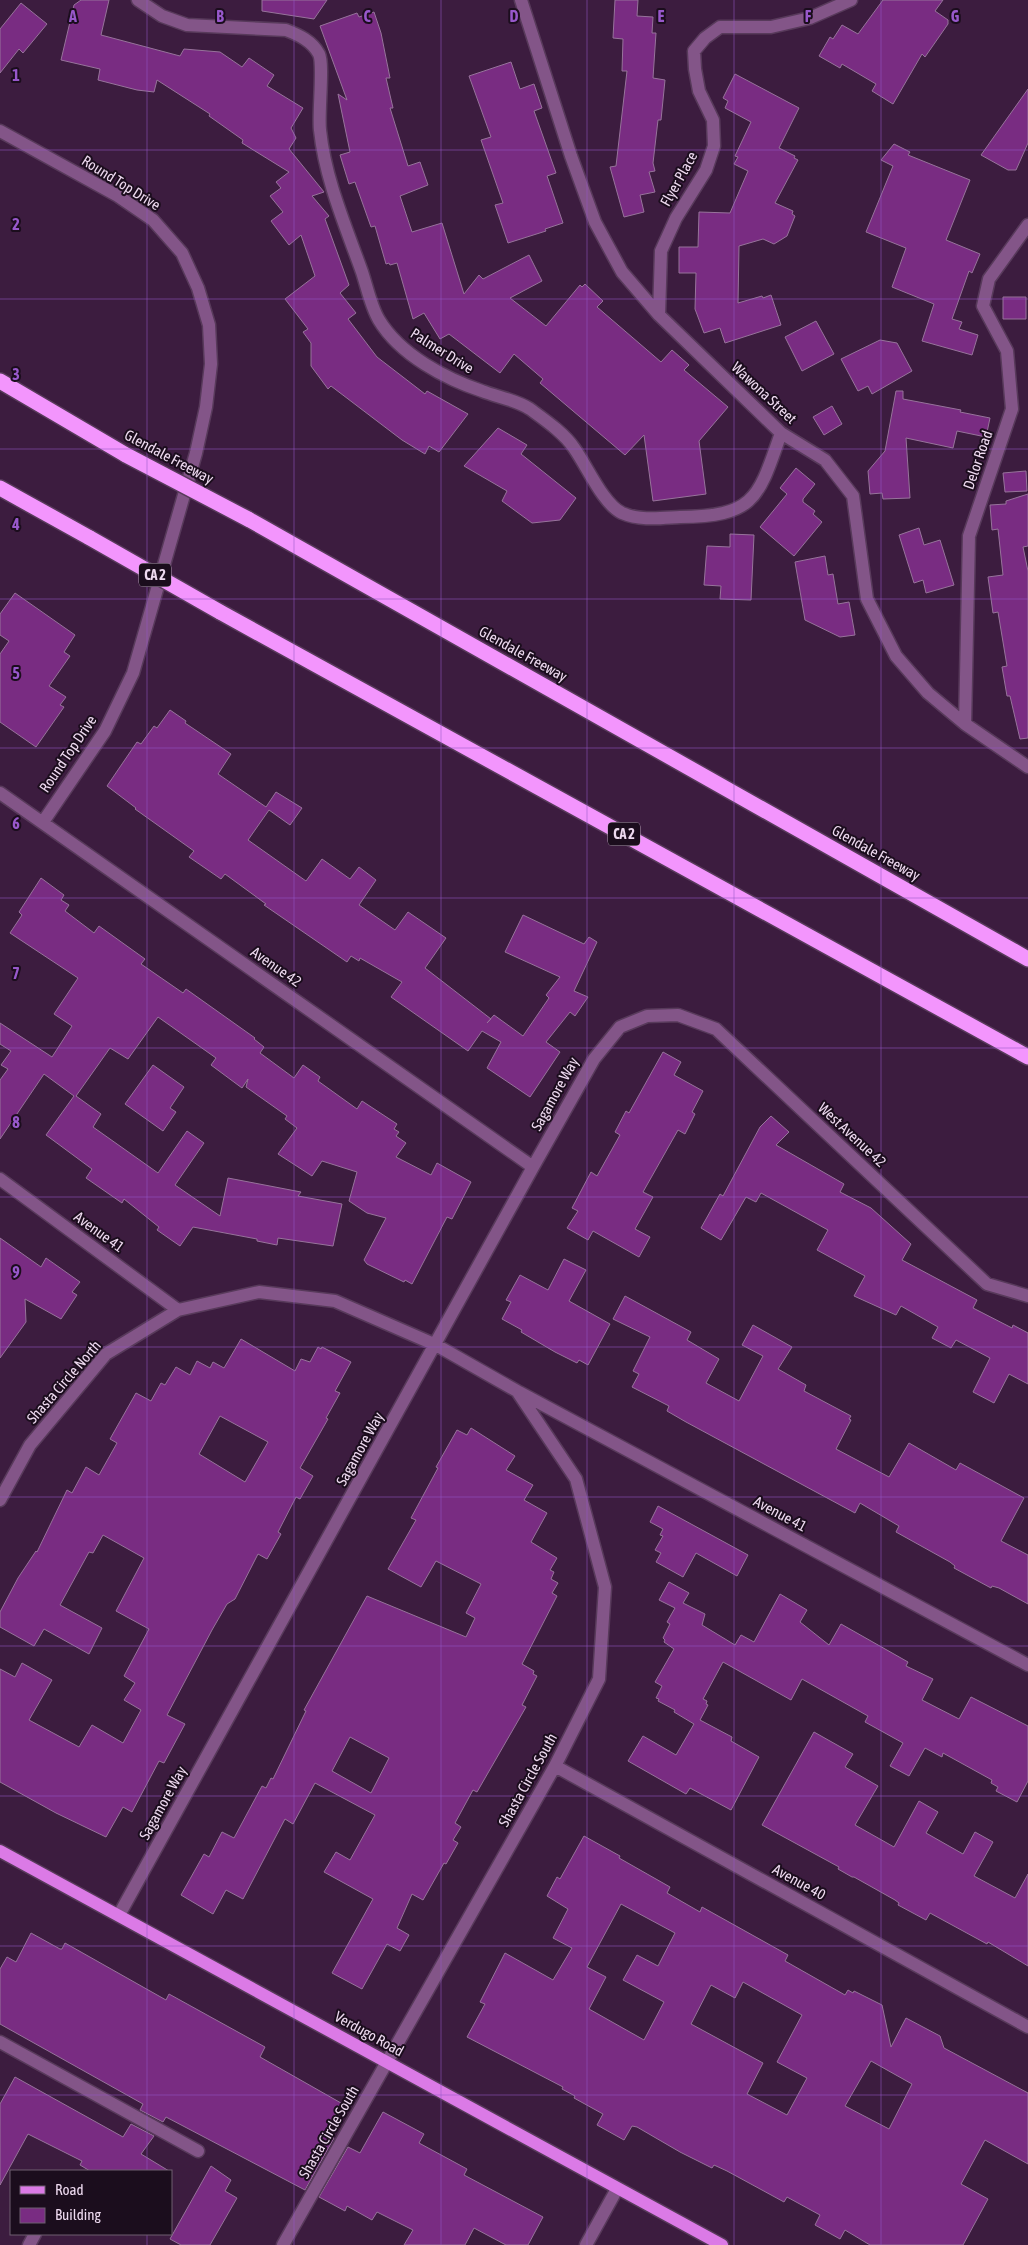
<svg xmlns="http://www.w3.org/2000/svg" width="1028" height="2245" font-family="'Asap Condensed',sans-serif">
  <rect width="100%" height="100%" fill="#3c1c3f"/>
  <path fill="#792c82" stroke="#97739b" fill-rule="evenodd" d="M81,0H109L101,35L180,56L184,49L220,52L242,67L249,58L274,75L267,86L303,108L291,128L296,138L289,149L324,192L312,196L329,216L325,219L349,285L340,293L356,313L348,319L377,357L425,394L427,391L468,414L439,452L429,446L425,454L402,440L331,386L328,389L311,366V343L303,332L308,329L285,299L315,276L301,235L289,245L271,221L283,212L270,196L281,188L276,182L289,172L242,143L243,140L209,116L210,114L157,80L154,92L137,90L98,80L100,69L61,60L74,5Z
    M262,0H327L314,19L262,11Z
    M615,0H638L637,16L653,17L652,33H656L653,78L665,80L661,120H658L653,163L655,171L649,172L655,192L640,195L644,212L624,217L610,167L616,166L627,71H622L623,39L613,38Z
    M883,0H943L935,11L948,20V24L925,57L922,54L893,104L872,91L876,84L842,64L840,68L819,56L830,37L833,39L842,25L858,34Z
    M21,3L47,24L23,53L19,49L0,73V29Z
    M374,12L381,33L390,78H386L393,108H390L408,166L420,162L428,185L400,196L412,232L442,223L464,294L479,275L483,279L529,255L542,281L510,298L546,326L580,285L582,287L585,284L603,301L597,307L661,362L672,350L689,365L684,370L728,407L699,441L706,494L653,501L644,435L625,455L540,383L543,379L514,354L500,373L449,334L440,339L424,313L413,319L397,263L390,265L389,263L386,264L375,226L371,227L355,182L349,184L340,155L350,152L338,94L347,100L320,26L357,13L359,17Z
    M511,62L520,89L534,84L542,108L534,111L556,173L547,176L563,223L545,229L546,231L508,243L495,205L503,203L481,140L491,137L469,76Z
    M735,74L799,108L779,148L795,156L794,158L798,160L775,203L793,211L792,214L795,216L787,236L774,244L763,239L739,246L738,303L762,296L763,298L771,295L781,325L725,343L720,328L704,333L695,309L696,273H679V247H698L699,212L730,213L748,171L734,164L738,157L735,156L751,122L725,108L728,101L723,98Z
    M1028,89V143L1016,170H1008L981,155Z
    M894,144L910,152L908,155L970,180L946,240L980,254L972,273L969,271L952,319L962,322L959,329L978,335L972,355L922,341L934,304L892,287L906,248L866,232L893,166L881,160Z
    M1003,297H1026V319H1003Z
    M816,321L834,354L802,371L785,337Z
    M880,340L897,343L912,371L872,394L868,386L858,391L841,359Z
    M896,391H903V399L961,410L960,412L990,418L986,437L957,431L953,448L906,438L910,498L883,499L882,493L870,494L868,471L885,451Z
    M832,406L842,424L824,435L813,417Z
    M498,428L527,445L521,454L576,498L560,520L532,523L502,501L507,491L464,466Z
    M796,468L815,484L803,499V502L815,511L813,514L822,522L794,556L760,527L787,494L780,488Z
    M1026,471L1027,491L1005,492L1003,473Z
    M1028,494V546L1023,547L1028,571V738L1020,739L1010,696H1007L1002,667L1007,666L998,612L993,613L988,577L1003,575L998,529L992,530L990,505L1006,504V501Z
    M919,528L924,545L940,540L954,585L926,593L923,580L914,583L899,535Z
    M730,534L754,535L751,600L720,599L721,586L704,585L707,546L730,547Z
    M825,556L828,575L833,574L838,604L849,602L855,635L840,637L805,620L795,562Z
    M15,593L75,635L64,652L70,656L49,686L66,697L60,705L64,707L36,747L0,722V654L9,641L0,635V614Z
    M170,710L186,721L185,723L231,754L218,774L266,807L276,792L302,808L290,825L269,810L248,840L306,881L322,859L350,879L359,867L376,880L359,905L395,930L408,912L446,938L425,968L491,1019L487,1023L494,1015L523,1036L549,998L546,995L560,977L505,952L523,915L584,944L589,937L597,942L574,991L588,997L575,1016L570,1012L546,1042L560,1052L530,1097L487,1068L501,1042L482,1031L468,1051L391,997L402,982L360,958L359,961L351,956L347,962L264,905L266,904L225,874L221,879L189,857L194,851L135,809L136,808L107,786L137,742L141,744L154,726L157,728Z
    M41,878L64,895L61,900L69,905L65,911L94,933L99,926L145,959L141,964L183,993L186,989L255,1038L254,1039L264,1047L260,1053L294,1078L303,1065L320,1077L318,1081L357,1109L362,1101L397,1124L394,1129L399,1132L396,1136L406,1143L396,1157L431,1175L437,1163L471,1182L452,1219L447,1217L412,1284L405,1280L404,1282L367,1264L364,1260L386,1218L367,1213L349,1201L357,1172L322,1161L312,1176L278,1154L297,1128L285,1119L287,1116L246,1087L248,1079L242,1088L211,1065L216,1058L158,1017L128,1059L110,1048L76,1096L101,1114L93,1127L158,1173L187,1131L204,1143L175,1185L220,1216L228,1178L301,1192L298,1196L342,1204L333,1246L278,1238L277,1245L257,1241V1239L193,1227L180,1246L157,1230L159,1227L124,1199L122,1203L86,1178L92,1169L46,1135L74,1096L44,1074L0,1139V1080L8,1069L1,1065L11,1051L0,1044V1023L52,1057L72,1026L54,1014L78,978L10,933L22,915L19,912Z
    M663,1052L681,1062L674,1075L703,1091L692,1112L695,1114L685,1134L678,1130L643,1192L653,1197L635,1229L650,1237L639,1257L593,1231L588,1240L567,1228L578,1211L572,1208L591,1172L597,1176L620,1135L615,1132L626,1111L629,1113Z
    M153,1065L184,1087L170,1108L176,1112L163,1131L125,1104Z
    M771,1116L789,1132L776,1145L844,1184L840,1192L871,1208L911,1244L902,1260L977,1300L973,1308L1012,1328L1013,1325L1028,1333V1384L1009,1374L994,1403L973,1392L990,1358L956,1340L951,1348L932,1338L938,1327L901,1306L896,1315L854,1296L865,1276L817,1250L828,1230L761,1193L756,1202L746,1197L721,1240L701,1228L720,1194L723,1196L760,1127Z
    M0,1238L41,1267L46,1258L80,1282L72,1292L77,1295L61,1319L25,1299L26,1322L0,1358Z
    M564,1259L586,1270L569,1301L610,1324L588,1365L579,1360L577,1363L555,1352L521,1332L522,1330L502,1319L511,1302L506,1300L520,1275L548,1290Z
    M625,1296L691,1332L687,1340L719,1359L706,1383L739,1401L763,1356L742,1345L753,1325L792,1347L778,1369L806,1385L804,1391L851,1416L849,1419L851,1420L836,1449L889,1477L909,1443L956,1470L960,1463L1024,1498L1001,1541L1028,1555V1604L999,1588L992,1586L991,1588L954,1568L955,1566L950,1562L896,1532L899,1526L860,1503L855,1513L686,1422L667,1411L669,1406L632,1387L639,1374L633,1371L650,1337L613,1319Z
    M241,1339L295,1371L301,1359L310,1362L318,1347L321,1349L322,1347L351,1362L335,1391L340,1393L326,1418L328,1419L300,1468L313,1476L300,1499L296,1497L278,1532L281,1534L267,1559L258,1554L235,1599L227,1604L212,1630L167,1715L185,1724L164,1763L159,1761L132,1812L123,1807L106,1837L56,1813L0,1782V1669L15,1677L22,1663L52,1680L29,1720L79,1747L92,1725L123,1743L141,1710L124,1700L135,1683L124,1676L149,1629L116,1611L144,1558L103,1535L93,1553L89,1552L60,1605L102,1628L89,1654L44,1629L34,1646L0,1627V1612L18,1578L36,1551L37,1552L67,1490L72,1493L86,1467L99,1475L117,1443L110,1439L136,1393L151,1401L161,1383L165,1385L176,1367L190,1375L197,1361L210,1368L213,1362L224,1368ZM220,1416L268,1442L245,1482L199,1454Z
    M471,1428L515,1456L506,1470L533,1485L524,1500L547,1513L531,1542L557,1558L550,1570L554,1572L551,1579L558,1583L552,1593L557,1596L522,1664L534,1671L533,1674L537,1676L522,1705L526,1707L477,1792L473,1790L455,1823L461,1827L453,1840L458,1843L446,1864L444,1863L423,1900L412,1894L397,1928L409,1935L400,1951L387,1944L362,1989L332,1973L373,1899L324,1872L336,1852L350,1860L375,1815L315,1783L293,1824L285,1819L243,1899L226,1890L213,1914L181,1895L204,1854L209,1857L222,1832L234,1838L262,1786L266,1788L271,1778L273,1779L306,1711L304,1710L367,1596L466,1637L475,1618L466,1613L481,1584L436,1561L421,1587L388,1569L416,1520L411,1518L438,1468L436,1467L457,1430L467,1435ZM350,1737L389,1758L371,1793L332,1771Z
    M658,1506L748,1555L737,1576L696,1553L683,1577L656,1562L661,1553L655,1550L663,1536L660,1535L663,1529L650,1522Z
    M669,1582L689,1593L683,1603L705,1614L702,1625L735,1645L741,1635L754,1642L780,1594L807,1610L800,1622L829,1645L841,1624L908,1662L906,1666L933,1679L922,1700L959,1719L971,1697L1028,1726V1781L1017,1802L996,1791L998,1787L991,1783L992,1780L943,1753L942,1757L925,1748L909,1776L890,1766L903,1743L865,1722L868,1716L802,1679L791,1700L723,1662L703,1699L707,1701L706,1704L708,1705L700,1720L732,1737L731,1741L759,1757L731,1810L690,1788L686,1794L628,1761L643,1736L676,1755L694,1724L674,1712L675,1710L658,1701L659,1699L656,1698L662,1686L655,1682L674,1649L664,1642L665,1640L663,1638L670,1624L667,1622L675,1608L659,1600Z
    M814,1732L853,1754L845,1767L878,1786L855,1825L894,1847L919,1801L938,1812L926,1833L963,1854L975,1832L993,1842L974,1876L1015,1898L1028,1874V1966L988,1942L987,1944L930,1913L926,1920L898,1905L899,1903L895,1900L854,1877H852L838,1869L839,1867L762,1825Z
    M584,1836L620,1856L619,1858L670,1887L667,1893L700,1912L702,1907L788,1955L785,1961L845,1995L848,1990L853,1993L854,1991L882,2005L891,2047L906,2018L940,2036L944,2048L1028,2093V2164L985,2140L961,2184L988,2199L963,2245H870L845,2230L840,2239L815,2225L820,2215L787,2197L784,2202L727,2171L714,2165L712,2168L680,2152L637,2127L632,2126L624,2140L597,2125L603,2114L574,2098L575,2096L562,2089L563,2087L467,2037L485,2004L480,2002L505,1953L553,1980L572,1948L553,1938L568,1909L547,1896L557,1877L560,1879ZM621,1904L675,1933L658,1966L637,1955L623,1980L664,2002L644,2040L589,2009L606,1977L587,1967ZM743,1982L802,2015L777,2062L807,2078L787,2115L747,2094L763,2063L691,2024L711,1985L735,1998ZM871,2061L912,2084L889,2129L845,2106Z
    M31,1933L60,1949H62L65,1943L166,2000L169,1994L265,2047L260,2057L341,2103L326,2134L334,2138L305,2190L166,2117L163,2122L140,2110L143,2104L0,2024V1969L7,1957L16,1962Z
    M15,2077L123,2137L131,2124L154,2136L141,2154L169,2171H90L80,2165L82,2161L28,2134L0,2185V2104Z
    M383,2112L424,2134L419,2143L467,2169L464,2175L543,2217L528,2245H506L474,2228L465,2245H404L413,2230L377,2212L372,2220L347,2206L345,2211L319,2197L348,2147L360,2153Z
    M211,2166L231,2180L225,2191L237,2198L210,2245H181L170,2239Z"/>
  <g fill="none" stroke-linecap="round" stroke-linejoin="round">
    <g stroke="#583a5b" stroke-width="15">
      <path id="minor" d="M138,0L162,16L187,25L286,30C299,35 312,41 319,54C324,64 318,114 320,130C325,179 346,227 362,272C367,287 371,307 379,320C400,355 446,379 482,391C497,397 517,400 530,409C545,420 564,433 574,448C587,466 603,504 622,513C640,521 661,518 680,517C755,516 758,499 781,433
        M521,0L571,156L595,222L622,272L659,315L781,433L825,460L853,496L867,599L896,656L928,693L965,724L1028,767
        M0,131L118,196L153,220L182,253L198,288L209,325L211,364L206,407L196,453L133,673L105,731L43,822
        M659,315L661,251L676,218L706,170L714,146L713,120L699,91L695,69L694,51L705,38L720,27H771L810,18L851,0
        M965,724L969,536L1012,409L1007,351L983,306L989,279L1028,225
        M0,793L533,1167
        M0,1179L178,1310
        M519,1392L1028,1665
        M0,1500L30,1445L106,1354L178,1310L259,1292L335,1301L436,1345L517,1391L576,1479L605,1587L599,1679L555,1766L283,2245
        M555,1766L1028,2027
        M119,1915L533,1167L594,1059L620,1027L647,1016L678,1015L716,1029L987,1284L1028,1296
        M0,2042L198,2151
        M29,2245L35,2234
        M586,2245L617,2189"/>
    </g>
    <g stroke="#583a5b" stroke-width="15">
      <path id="major" d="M0,1851L722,2245"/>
    </g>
    <g stroke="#583a5b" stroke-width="18">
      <path id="highway" d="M0,381L126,455
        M0,488L90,538
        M248,519L1028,959
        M220,612L1028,1057"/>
    </g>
    <use href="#minor" stroke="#835588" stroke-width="12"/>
    <use href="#major" stroke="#db7ae6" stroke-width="12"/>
    <use href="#highway" stroke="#f395fd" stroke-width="15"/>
    <g stroke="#583a5b" stroke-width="18" stroke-linecap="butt">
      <path id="highway-bridge" d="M126,455L248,519
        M90,538L220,612"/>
    </g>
    <use href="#highway-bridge" stroke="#f395fd" stroke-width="15"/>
  </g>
  <path fill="none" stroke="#9858cb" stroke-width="1" stroke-opacity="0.55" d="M147,0V2171M294,0V2245M441,0V2245M587,0V2245M734,0V2245M881,0V2245M0,150H1028M0,299H1028M0,449H1028M0,599H1028M0,748H1028M0,898H1028M0,1048H1028M0,1197H1028M0,1347H1028M0,1497H1028M0,1646H1028M0,1796H1028M0,1946H1028M0,2095H1028M147,2234V2245"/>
  <g text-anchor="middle" stroke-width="4" stroke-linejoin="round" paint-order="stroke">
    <g fill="#1b0d1d" stroke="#af9cb1" stroke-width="1">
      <rect x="139" y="563.5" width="32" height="23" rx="4"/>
      <rect x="608" y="822.5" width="32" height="23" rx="4"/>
    </g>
    <g font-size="14" font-weight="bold" fill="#eedaf0">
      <text x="155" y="580">CA 2</text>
      <text x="624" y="839">CA 2</text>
    </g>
    <g font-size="15" fill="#eedaf0" stroke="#1b0d1d">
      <text transform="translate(679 179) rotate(-61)" y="5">Flyer Place</text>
      <text transform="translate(121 183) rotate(32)" y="5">Round Top Drive</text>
      <text transform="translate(442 351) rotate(32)" y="5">Palmer Drive</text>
      <text transform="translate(764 393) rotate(43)" y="5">Wawona Street</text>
      <text transform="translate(169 457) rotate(28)" y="5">Glendale Freeway</text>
      <text transform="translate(978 460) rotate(-71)" y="5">Delor Road</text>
      <text transform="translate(523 654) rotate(29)" y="5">Glendale Freeway</text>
      <text transform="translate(68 754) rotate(-56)" y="5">Round Top Drive</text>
      <text transform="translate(876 853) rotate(29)" y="5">Glendale Freeway</text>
      <text transform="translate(276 967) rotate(35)" y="5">Avenue 42</text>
      <text transform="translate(555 1094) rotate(-61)" y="5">Sagamore Way</text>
      <text transform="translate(852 1135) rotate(43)" y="5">West Avenue 42</text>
      <text transform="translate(99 1232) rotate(36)" y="5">Avenue 41</text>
      <text transform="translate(64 1382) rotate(-49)" y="5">Shasta Circle North</text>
      <text transform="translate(360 1449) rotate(-61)" y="5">Sagamore Way</text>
      <text transform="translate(780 1514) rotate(28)" y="5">Avenue 41</text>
      <text transform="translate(528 1780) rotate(-61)" y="5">Shasta Circle South</text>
      <text transform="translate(163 1803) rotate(-61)" y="5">Sagamore Way</text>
      <text transform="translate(799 1882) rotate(29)" y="5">Avenue 40</text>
      <text transform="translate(369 2034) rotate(29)" y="5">Verdugo Road</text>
      <text transform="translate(329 2132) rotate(-60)" y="5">Shasta Circle South</text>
    </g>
  </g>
  <g font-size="16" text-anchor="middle" font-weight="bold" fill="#9858cb" stroke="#1b0d1d" stroke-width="4" stroke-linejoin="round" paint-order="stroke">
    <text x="73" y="22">A</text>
    <text x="220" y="22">B</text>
    <text x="367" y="22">C</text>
    <text x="514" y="22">D</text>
    <text x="661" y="22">E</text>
    <text x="808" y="22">F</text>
    <text x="955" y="22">G</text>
    <text x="16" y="81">1</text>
    <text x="16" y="230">2</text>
    <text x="16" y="380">3</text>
    <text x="16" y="530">4</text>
    <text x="16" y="679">5</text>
    <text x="16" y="829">6</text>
    <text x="16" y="979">7</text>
    <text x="16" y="1128">8</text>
    <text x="16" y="1278">9</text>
  </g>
  <rect x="10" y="2170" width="162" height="65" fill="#1b0d1d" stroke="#6f5f71"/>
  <rect x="20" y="2186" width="25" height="8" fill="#db7ae6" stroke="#6f5f71"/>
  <text x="55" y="2195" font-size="15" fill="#eedaf0">Road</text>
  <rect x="20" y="2208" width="25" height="15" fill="#792c82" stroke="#6f5f71"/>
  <text x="55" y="2220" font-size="15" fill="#eedaf0">Building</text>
</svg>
